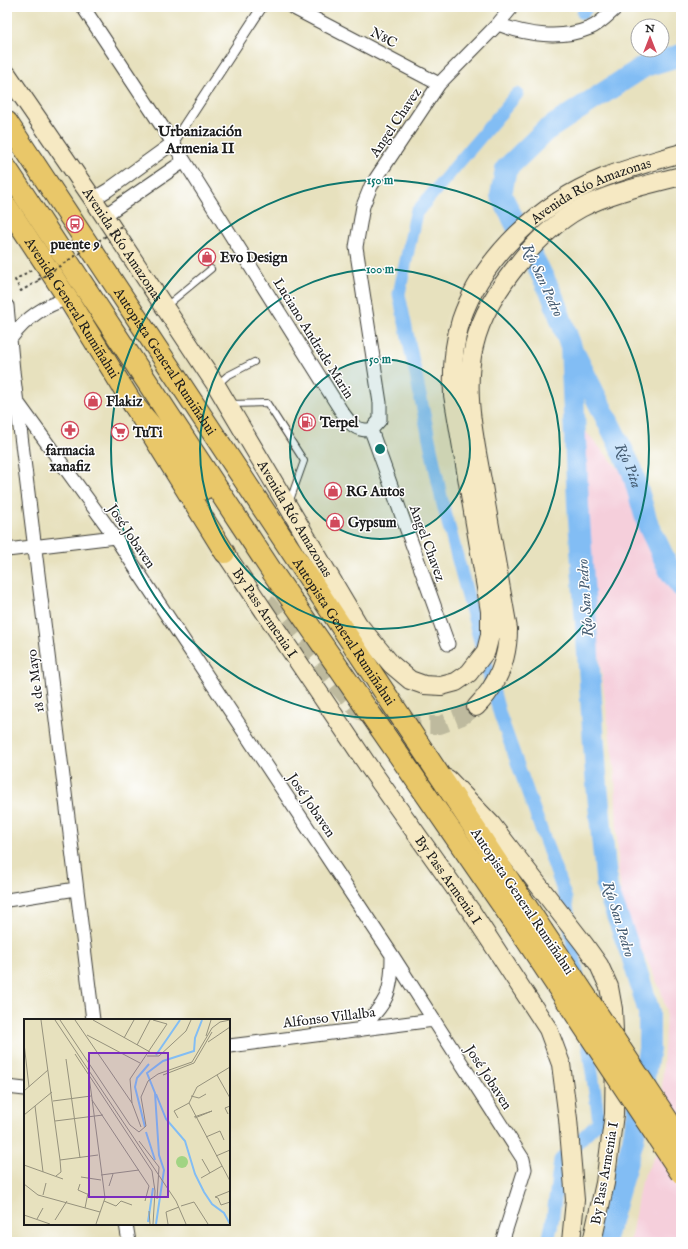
<svg xmlns="http://www.w3.org/2000/svg" width="688" height="1249" font-family="'IM FELL English',serif">
  <rect width="100%" height="100%" fill="#fff"/>
  <filter id="ink" filterUnits="userSpaceOnUse"><feTurbulence type="fractalNoise" baseFrequency=".025" numOctaves="2"/><feDisplacementMap in="SourceGraphic" scale="8" xChannelSelector="R" yChannelSelector="G"/><feConvolveMatrix kernelMatrix="1 2 1 2 8 2 1 2 1" color-interpolation-filters="sRGB"/></filter>
  <filter id="wash" filterUnits="userSpaceOnUse"><feTurbulence type="fractalNoise" baseFrequency=".012" numOctaves="4" result="noise"/><feDisplacementMap in="SourceGraphic" scale="16" xChannelSelector="R" yChannelSelector="G"/><feGaussianBlur stdDeviation="0.9" result="paint"/><feColorMatrix in="noise" values="0 0 0 0 0 0 0 0 0 0 0 0 0 0 0 0 0 1.4 0 .05"/><feComposite in="paint" operator="in"/></filter>
  <g filter="url(#wash)">
    <rect width="100%" height="100%" fill="#e7e1be"/>
    <path fill="#f5cfdb" d="M580,425L626,477L642,532L681,606V1119L662,1088L666,1010L661,991L622,908L618,865L615,775L587,564L574,433Z
      M658,1151L681,1185V1242H630L641,1181Z"/>
    <g fill="none" stroke-linecap="round" stroke-linejoin="round">
      <path stroke="#82bdf4" stroke-width="13" d="M583,13L587,7
        M517,94L416,213L399,294L442,501L500,715L566,899L578,979
        M548,1242L552,1223L560,1160L599,1121L587,1038"/>
      <g stroke="#82bdf4" stroke-width="22">
        <path id="s1" d="M575,355L632,470L647,522L670,571L681,586"/>
        <path d="M604,1242L633,1140L649,1049V1012L633,959L607,888L596,774L578,504L571,347L552,295L501,195L506,169L545,131L645,66L681,55"/>
      </g>
    </g>
  </g>
  <g filter="url(#ink)">
    <g fill="none" stroke-linecap="round" stroke-linejoin="round">
      <path stroke="#beba9e" stroke-width="18" stroke-dasharray="18 9" stroke-linecap="butt" d="M266,602L358,710L397,725H440L460,717L476,707"/>
      <g stroke="#3a3a34" stroke-width="8">
        <path id="service" d="M165,307L211,269
          M218,384L227,376L254,362
          M229,404L267,403L304,461L289,503"/>
      </g>
      <g stroke="#3a3a34" stroke-width="11">
        <path id="pedestrian" d="M173,143L262,7"/>
      </g>
      <g stroke="#3a3a34" stroke-width="15">
        <path id="minor" d="M83,7L173,143L340,409C350,423 354,431 371,430
          M292,7L439,84
          M498,24C526,35 561,40 590,28C600,24 609,14 617,7
          M93,199L108,190L173,143
          M104,216L184,161
          M7,306L13,371L93,1020
          M11,338C26,318 44,305 68,299
          M18,403L115,537L392,955L523,1159L525,1169L502,1242
          M371,430L380,420V403L356,247L363,206L371,186L439,84L498,24L512,7
          M371,430L448,644
          M7,550L115,537
          M7,900L76,889
          M359,1030C387,1002 392,995 392,955
          M229,1046L434,1020
          M7,1087L25,1089
          M126,1224L129,1242"/>
      </g>
      <g stroke="#3a3a34" stroke-width="20">
        <g id="secondary">
          <path id="s2" d="M7,74L93,199L216,385L358,624L391,664L410,680L424,685L441,686L456,682L469,673L486,651L490,635V611L453,395C452,370 453,345 461,320C483,256 541,203 603,178C628,168 655,161 681,153"/>
          <path id="s3" d="M225,553L367,764L471,911L548,1029L561,1064L568,1119L575,1200L571,1242"/>
          <path d="M476,707C498,685 508,660 508,629C500,582 491,534 483,486C475,440 463,393 474,346C481,315 498,289 518,264C534,243 557,221 581,208C612,192 647,185 681,176"/>
          <path d="M448,779L492,825L584,944L599,965L609,987L613,1009L615,1053L614,1114L605,1183L592,1242"/>
        </g>
      </g>
      <g stroke="#3a3a34" stroke-width="22">
        <g id="primary">
          <path id="s4" d="M7,206L68,299L225,553"/>
        </g>
      </g>
      <g stroke="#3a3a34" stroke-width="23">
        <g id="trunk">
          <path id="s5" d="M7,122L542,930"/>
          <path d="M7,169L273,573L525,938"/>
          <path d="M133,404L204,489"/>
        </g>
      </g>
      <path stroke="#3a3a34" stroke-width="2" stroke-dasharray="3 3" stroke-linecap="butt" d="M31,270L15,280L21,291L38,281"/>
      <use href="#service" stroke="#fff" stroke-width="6"/>
      <use href="#pedestrian" stroke="#fff" stroke-width="9"/>
      <use href="#minor" stroke="#fff" stroke-width="13"/>
      <use href="#secondary" stroke="#f6e9c3" stroke-width="18"/>
      <use href="#primary" stroke="#e9c769" stroke-width="20"/>
      <use href="#trunk" stroke="#e9c769" stroke-width="21"/>
      <g stroke="#3a3a34" stroke-width="23" stroke-linecap="butt">
        <path id="trunk-bridge" d="M542,930L681,1140
          M525,938L681,1173"/>
      </g>
      <path stroke="#3a3a34" stroke-width="2" stroke-dasharray="3 3" stroke-linecap="butt" d="M38,280L123,225"/>
      <use href="#trunk-bridge" stroke="#e9c769" stroke-width="21"/>
    </g>
  </g>
  <circle cx="380" cy="449" r="90" fill="#0f766e" fill-opacity=".12"/>
  <g fill="none" stroke="#0f766e" stroke-width="2">
    <circle cx="380" cy="449" r="90"/>
    <circle cx="380" cy="449" r="180"/>
    <circle cx="380" cy="449" r="269"/>
  </g>
  <defs>
    <g id="bus-ring" transform="scale(0.9)"><circle r="9.5" fill="#fff" stroke="#d1495b" stroke-width="1.5"/><path d="M-5-6H5V4H4V6H2V4H-2V6H-4V4H-5ZM-3.5-4V0h7V-4ZM-3.5 1.2v1.5H-2V1.2ZM2 1.2v1.5H3.5V1.2Z" fill="#d1495b"/></g>
    <g id="shop-ring" transform="scale(0.9)"><circle r="9.5" fill="#fff" stroke="#d1495b" stroke-width="1.5"/><path d="M-5-2.5h2.3a2.7 3.5 0 0 1 5.4 0H5L5.5 6h-11ZM-1.5-2.5h3a1.5 2.3 0 0 0-3 0Z" fill="#d1495b"/></g>
    <g id="fuel-ring" transform="scale(0.9)"><circle r="9.5" fill="#fff" stroke="#d1495b" stroke-width="1.5"/><path d="M-5.5-6h7V0h2V4h1.3V-2.5L3-4.5l.8-.8L6-3V5H2.5V1h-1V6h-7ZM-4.2-4.7v3.2H.2V-4.7Z" fill="#d1495b"/></g>
    <g id="pharmacy-ring" transform="scale(0.9)"><circle r="9.5" fill="#fff" stroke="#d1495b" stroke-width="1.5"/><path d="M-2-6h4v4h4v4h-4v4h-4v-4h-4v-4h4Z" fill="#d1495b"/></g>
    <g id="supermarket-ring" transform="scale(0.9)"><circle r="9.5" fill="#fff" stroke="#d1495b" stroke-width="1.5"/><path d="M-6-5.5h2.5l.6 2H6L4.5 2H-2.5L-4.4-4H-6ZM-1.5 3.2a1.3 1.3 0 1 0 .1 0ZM3 3.2a1.3 1.3 0 1 0 .1 0Z" fill="#d1495b"/></g>
  </defs>
  <g fill-rule="evenodd">
    <use href="#bus-ring" x="75" y="224"/>
    <use href="#shop-ring" x="207" y="257"/>
    <use href="#shop-ring" x="93" y="401"/>
    <use href="#fuel-ring" x="307" y="422"/>
    <use href="#pharmacy-ring" x="70" y="430"/>
    <use href="#supermarket-ring" x="120" y="432"/>
    <use href="#shop-ring" x="333" y="491"/>
    <use href="#shop-ring" x="335" y="522"/>
  </g>
  <g text-anchor="middle" stroke-width="3" stroke-linejoin="round" paint-order="stroke">
    <g font-size="14" fill="#1c1c1c" stroke="#fff">
      <text transform="translate(384 37) rotate(28)" y="5">N8C</text>
      <text transform="translate(395 122) rotate(-56)" y="5">Angel Chavez</text>
      <text dy="5" stroke="none"><textPath href="#s2" startOffset="1346">Avenida Río Amazonas</textPath></text>
      <text dy="5" stroke="none"><textPath href="#s2" startOffset="206">Avenida Río Amazonas</textPath></text>
      <text dy="5" stroke="none"><textPath href="#s4" startOffset="121">Avenida General Rumiñahui</textPath></text>
      <text transform="translate(314 338) rotate(58)" y="5">Luciano Andrade Marin</text>
      <text dy="5" stroke="none"><textPath href="#s5" startOffset="287">Autopista General Rumiñahui</textPath></text>
      <text dy="5" stroke="none"><textPath href="#s2" startOffset="530">Avenida Río Amazonas</textPath></text>
      <text transform="translate(132 536) rotate(56)" y="5">José Jobaven</text>
      <text transform="translate(428 543) rotate(70)" y="5">Angel Chavez</text>
      <text dy="5" stroke="none"><textPath href="#s3" startOffset="72">By Pass Armenia I</textPath></text>
      <text dy="5" stroke="none"><textPath href="#s5" startOffset="611">Autopista General Rumiñahui</textPath></text>
      <text transform="translate(35 681) rotate(-97)" y="5">18 de Mayo</text>
      <text transform="translate(312 805) rotate(56)" y="5">José Jobaven</text>
      <text dy="5" stroke="none"><textPath href="#s3" startOffset="396">By Pass Armenia I</textPath></text>
      <text transform="translate(523 901) rotate(56)" y="5">Autopista General Rumiñahui</text>
      <text transform="translate(329 1017) rotate(-7)" y="5">Alfonso Villalba</text>
      <text transform="translate(489 1077) rotate(57)" y="5">José Jobaven</text>
      <text transform="translate(604 1173) rotate(-80)" y="5">By Pass Armenia I</text>
    </g>
    <g font-size="14" font-weight="bold" fill="#1c1c1c" stroke="#fff" text-anchor="start">
      <text x="75" y="249" text-anchor="middle">puente 9</text>
      <text x="220" y="262">Evo Design</text>
      <text x="106" y="406">Flakiz</text>
      <text x="320" y="427">Terpel</text>
      <text x="133" y="437">TuTi</text>
      <text x="70" y="455" text-anchor="middle">farmacia<tspan x="70" dy="16">xanafiz</tspan></text>
      <text x="346" y="496">RG Autos</text>
      <text x="348" y="527">Gypsum</text>
    </g>
    <g font-size="15" font-weight="bold" fill="#1c1c1c" stroke="#fff">
      <text x="200" y="136">Urbanización<tspan x="200" dy="17">Armenia II</tspan></text>
    </g>
    <g font-size="15" font-style="italic" fill="#455c72" stroke="#fff">
      <text transform="translate(543 280) rotate(65)" y="5">Río San Pedro</text>
      <text dy="5" stroke="none"><textPath href="#s1" startOffset="123">Río Pita</textPath></text>
      <text transform="translate(585 598) rotate(-94)" y="5">Río San Pedro</text>
      <text transform="translate(619 919) rotate(73)" y="5">Río San Pedro</text>
    </g>
  </g>
  <g transform="translate(24 1019)">
    <rect width="206" height="206" fill="#e7e1be"/>
    <path d="M152 143a6 6 0 1 1 12 0a6 6 0 1 1-12 0Z" fill="#a1d483"/>
    <path fill="none" stroke="#82bdf4" stroke-width="2" d="M132,36L156,1M132,75L142,100L161,122L171,155L180,173L188,185L200,194L206,205M121,108L111,68L113,59L125,45M122,113L131,141M124,203L129,169M132,205L140,151L135,136L131,74L123,54L139,42L170,32L171,19L178,1"/>
    <path fill="none" stroke="#96927d" stroke-width="1" d="M17,1L36,141L37,153L32,157M31,1L152,182L162,205M36,1L106,106L115,113L122,107L117,78L124,62L134,55L168,43L188,9L196,3L206,1M51,1L108,84M69,1L126,33M63,16L116,44M182,17L187,1M100,19L110,1M184,23L206,8M0,24L5,68M113,26L126,1M51,35L128,152L131,172L129,205M123,37H135L162,12L167,1M42,40L56,139M206,48L173,68L165,84L206,162M139,56L170,44L188,13M193,56L206,79M65,57L81,179L72,205M0,72L24,51M167,77L175,79L182,75M68,81L125,167L121,182M29,82L67,77M11,87L19,153M204,95L201,89L206,87M0,96L28,73M170,98L188,92M154,99L150,92L165,84M171,99L188,92M31,102L79,96M117,108L108,84L106,60L143,5L129,1M182,118L196,112L200,121M115,122L135,148L133,180M192,137L206,131M178,140L186,154M36,141L74,136M0,146L39,160M77,156L115,151M57,158L77,161M177,159L198,147M0,165L14,176L76,193M56,165L54,171L63,175M85,167L89,155M206,172L191,178L194,179L197,186L206,183M19,176L22,164M80,182L92,187L97,182L108,186M157,187L170,183L184,205M61,189L64,174M125,192L126,205M0,196L26,205M13,200L19,189M31,201L43,182M144,205L142,193L155,188"/>
    <path fill="#7b2cbf" fill-opacity="0.15" stroke="#7b2cbf" stroke-width="2" d="M65,34H144V178H65Z"/>
    <rect width="206" height="206" fill="none" stroke="#1c1c1c" stroke-width="2"/>
  </g>
  <circle cx="380" cy="449" r="6" fill="#0f766e" stroke="#fff" stroke-width="2"/>
  <g font-size="12" text-anchor="middle" font-weight="bold" fill="#0f766e" stroke="#fff" stroke-width="3" stroke-linejoin="round" paint-order="stroke">
    <text x="380" y="184">150 m</text>
    <text x="380" y="273">100 m</text>
    <text x="380" y="363">50 m</text>
  </g>
  <rect width="688" height="1249" fill="none" stroke="#fff" stroke-width="24"/>
  <g transform="translate(650 38)"><circle r="19" fill="#ffffff" stroke="#a4a4a4"/>
  <path d="M0-3L7 15L0 10L-7 15Z" fill="#d1495b"/>
  <text y="-6" font-size="11" font-weight="bold" text-anchor="middle" fill="#1c1c1c">N</text>
  </g>
</svg>
